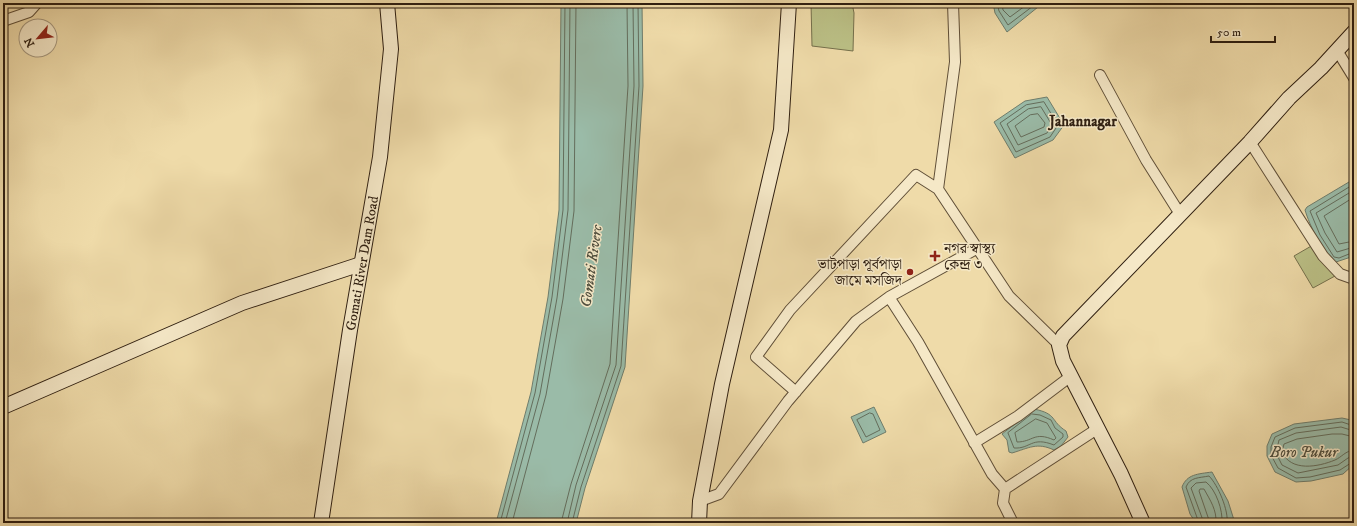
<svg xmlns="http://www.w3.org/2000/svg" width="1357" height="526" font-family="'IM FELL DW Pica','Noto Serif Bengali',serif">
  <rect width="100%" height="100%" fill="#efdba9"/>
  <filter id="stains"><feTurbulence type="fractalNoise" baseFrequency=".005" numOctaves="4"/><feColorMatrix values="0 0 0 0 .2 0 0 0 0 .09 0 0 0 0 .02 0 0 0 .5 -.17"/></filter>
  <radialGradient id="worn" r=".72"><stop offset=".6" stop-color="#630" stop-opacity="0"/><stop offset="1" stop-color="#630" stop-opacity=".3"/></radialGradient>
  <path fill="#bbc086" stroke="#75704c" d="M811,3H852L854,13L853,51L812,46Z
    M1313,245L1335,276L1313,288L1294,256Z"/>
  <path fill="#9abba8" stroke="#6f7d6c" d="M561,3H642L643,86L625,367L585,488L576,523H496L531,392L548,297L559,210Z
    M993,3H1043L1007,32L995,13Z
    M1047,97L1064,125L1053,140L1015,158L994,122L1025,101Z
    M1354,179V256L1336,262C1324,256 1309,224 1305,210L1307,207Z
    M874,407L886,432L863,443L851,417Z
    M1034,409C1058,414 1050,421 1066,431L1068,437L1061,446L1054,450C1037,442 1029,448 1012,453L1009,452L1007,440L1002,434Z
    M1342,418L1351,420L1354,427V464L1343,474L1311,481L1296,482L1275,472L1267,456V446L1272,434L1294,424Z
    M1212,472L1228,501L1234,520L1229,523H1196L1190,514L1182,487C1187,474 1198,474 1212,472Z"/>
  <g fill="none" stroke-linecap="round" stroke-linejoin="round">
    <path stroke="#646d5c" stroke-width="1" d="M997,3L999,11L1008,25L1037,3
      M1002,3L1003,10L1010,17L1029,3
      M1044,102L1058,125L1050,137L1016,152L1000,123L1026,105Z
      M1041,107L1052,125L1047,133L1018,145L1007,124L1028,109Z
      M1038,114L1045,123L1044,127L1021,137L1015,126L1030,115Z
      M1354,184L1310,211L1320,235L1334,257L1339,258L1354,252
      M1354,190L1316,213L1325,233L1337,252L1354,247
      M1354,197L1324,216L1339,244L1354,241
      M870,413L873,414L880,430L866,437L857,420Z
      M1032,414L1040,415L1051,420L1055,428L1063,434V437L1054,445C1031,436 1031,449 1014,448L1008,433Z
      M1036,419L1047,423L1056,438L1054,440C1034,431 1033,442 1017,442L1015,433Z
      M1354,426L1342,422L1295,428L1275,437L1271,447V455L1278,468L1296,478L1310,477L1340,470L1354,461
      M1354,431L1341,427L1296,433L1279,440L1276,453L1282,465L1298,473L1338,465L1348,458L1354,456
      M1354,437L1342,434H1332L1297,439L1284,444L1282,452C1291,472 1318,467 1335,460C1342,457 1345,451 1354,450
      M500,523L535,393L552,297L563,210L565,3
      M505,523L540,394L557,298L568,210L570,3
      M512,523L546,395L563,299L574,211L576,3
      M561,523L571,484L610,364L628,86L627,3
      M567,523L576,485L616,365L634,86L633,3
      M572,523L581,487L621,366L639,86L638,3
      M1199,523L1186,487C1190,477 1199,478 1209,476C1218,485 1229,511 1227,523
      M1204,523L1191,488L1196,483L1206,482C1216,490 1223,510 1222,523
      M1210,523L1199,491L1200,489H1204C1210,500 1217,510 1216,523"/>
    <g stroke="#5f4e37" stroke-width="12">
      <path id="street" d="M953,3L955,62L938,189L1009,296L1059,345
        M3,21L29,12L37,3
        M1338,52L1354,78
        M1100,75L1146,160L1180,214
        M1250,142L1323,256L1340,274L1354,279
        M889,297L918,342L992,474L1005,489
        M796,392L756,357L790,310L916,175L938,189
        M974,443L1018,416L1071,376
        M700,501L719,494L788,401L856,321L889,297L978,248
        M1013,523L1003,503L1005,489L1097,429"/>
    </g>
    <g stroke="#2f1f11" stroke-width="16">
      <g id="secondary">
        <path d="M3,407L242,303L361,264"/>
        <path id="s1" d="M321,523L350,330L380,157L391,49L387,3"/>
        <path d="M699,523L700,501L722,384L781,130L789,3"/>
        <path d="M1143,523L1121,474L1063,361L1059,345L1063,336L1250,142L1289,98L1321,68L1354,32"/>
      </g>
    </g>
    <use href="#street" stroke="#f5e8c7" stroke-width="10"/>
    <use href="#secondary" stroke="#f5e8c7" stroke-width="14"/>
  </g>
  <g fill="#8f2418" stroke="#f5e8c7" stroke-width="1.5">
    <path d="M933 250h4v4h4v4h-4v4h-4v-4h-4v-4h4z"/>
    <circle cx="910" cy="272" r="4"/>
  </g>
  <g text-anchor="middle" stroke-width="3" stroke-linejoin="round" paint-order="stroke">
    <g font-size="14" fill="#2f1f11" stroke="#f5e8c7" text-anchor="start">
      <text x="944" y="253">নগর স্বাস্থ্য<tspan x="944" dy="16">কেন্দ্র ৩</tspan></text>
      <text x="902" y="269" text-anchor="end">ভাটপাড়া পূর্বপাড়া<tspan x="902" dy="16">জামে মসজিদ</tspan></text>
    </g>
    <g font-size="14" fill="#2f1f11" stroke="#f5e8c7">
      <text dy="5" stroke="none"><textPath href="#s1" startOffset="263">Gomati River Dam Road</textPath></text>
    </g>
    <g font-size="15" font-weight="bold" fill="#2f1f11" stroke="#f5e8c7">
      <text x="1083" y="126">Jahannagar</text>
    </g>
    <g font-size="15" font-style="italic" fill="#4f4e3e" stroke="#f5e8c7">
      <text transform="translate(591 266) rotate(-82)" y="5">Gomati Riverc</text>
      <text x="1304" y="457">Boro Pukur</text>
    </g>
  </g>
  <rect width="1357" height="526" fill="none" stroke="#efdba9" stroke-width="16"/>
  <rect x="4" y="4" width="1349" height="518" fill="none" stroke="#2f1f11" stroke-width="2"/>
  <rect x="8" y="8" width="1341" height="510" fill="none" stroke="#2f1f11"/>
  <g transform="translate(38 38) rotate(242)"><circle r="19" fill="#f5e8c7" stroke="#a6987e"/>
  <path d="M0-3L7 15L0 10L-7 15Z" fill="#8f2418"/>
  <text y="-6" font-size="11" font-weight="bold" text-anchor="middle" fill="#2f1f11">N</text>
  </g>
  <path d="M1211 36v6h64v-6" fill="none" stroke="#2f1f11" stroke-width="2"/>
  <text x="1217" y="36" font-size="12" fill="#2f1f11" stroke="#f5e8c7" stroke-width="3" paint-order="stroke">50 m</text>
  <rect width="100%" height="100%" filter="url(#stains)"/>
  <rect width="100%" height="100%" fill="url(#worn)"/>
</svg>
